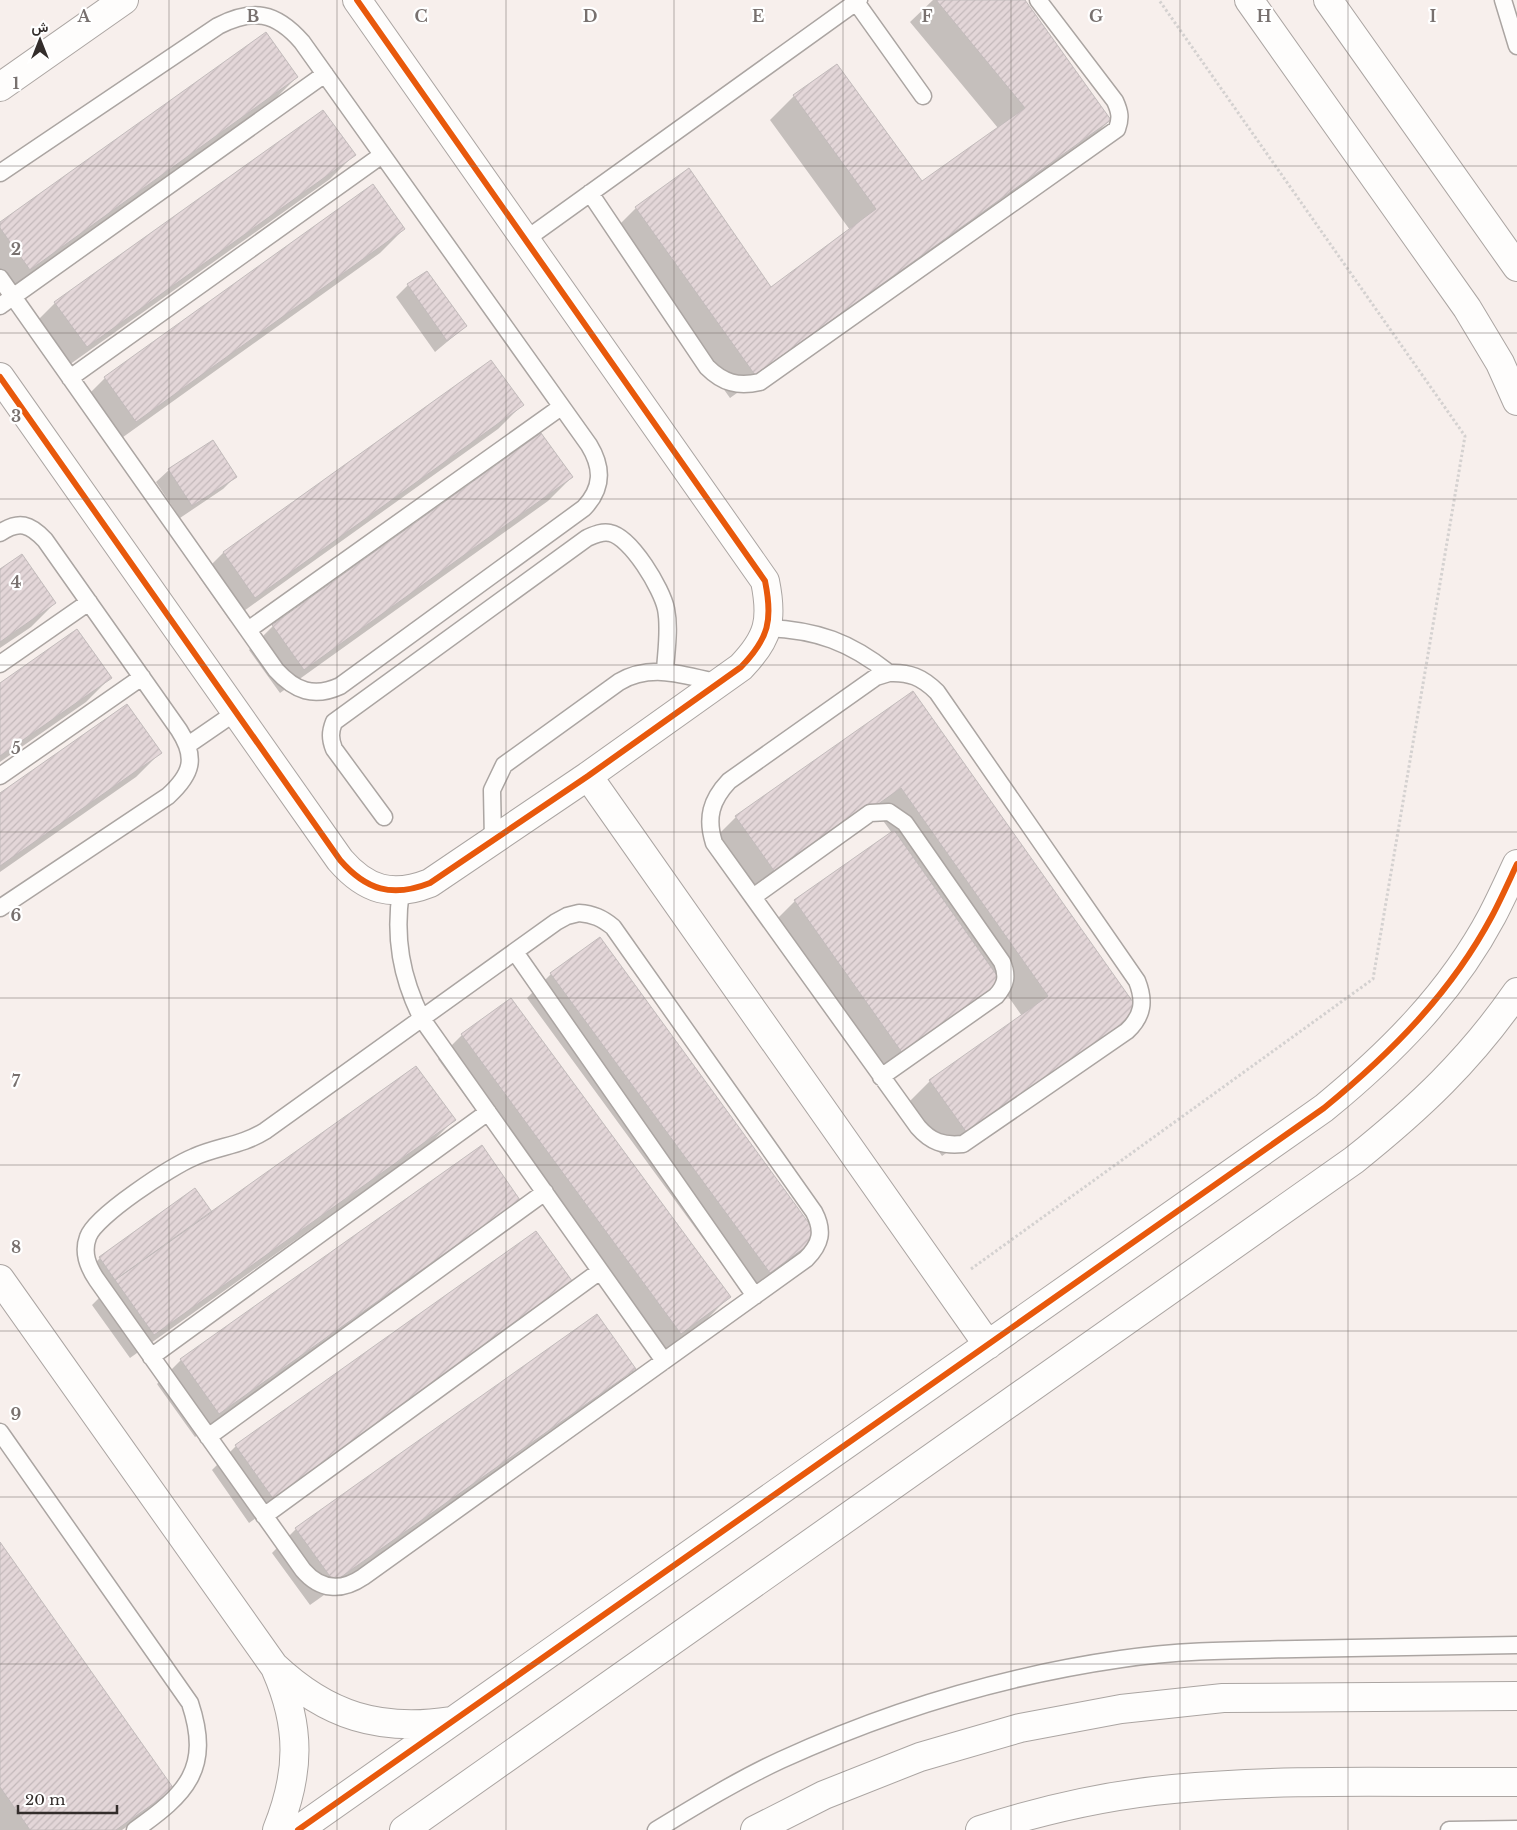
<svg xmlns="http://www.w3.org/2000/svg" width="1517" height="1830" font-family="'Libre Baskerville',Vazirmatn,serif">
  <defs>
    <pattern id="building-hatch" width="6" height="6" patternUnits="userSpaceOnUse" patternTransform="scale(1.25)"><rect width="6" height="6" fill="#e3d6d8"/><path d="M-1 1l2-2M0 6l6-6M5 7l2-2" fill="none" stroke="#c3b8ba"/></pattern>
  </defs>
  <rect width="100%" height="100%" fill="#f7efec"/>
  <path fill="#0003" d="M933,0H1023L1110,120L1086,144L730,398L612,232L636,208L689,170L770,288L850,230L770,120L794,96L922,183L998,128L910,22Z
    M297,77L273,101L5,293L0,285V224Z
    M354,155L330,179L62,370L31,327L55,303Z
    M404,229L380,253L112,445L81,402L105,378Z
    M408,285L466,326L435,352L396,297Z
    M491,362L522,405L498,429L230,621L199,577L223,553Z
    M169,470L235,477L223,489L180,518L156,482Z
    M572,477L548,501L280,693L249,650L273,626Z
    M0,571L55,603L31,627L0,648Z
    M110,678L86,702L0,762V684Z
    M913,693L1114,1035L942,1156L906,1105L930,1081L1022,1016L1000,985L878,1077L771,925L795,901L892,833L876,811L752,898L712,841L736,817Z
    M160,753L136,777L0,872V794Z
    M599,939L817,1237L793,1261L745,1296L527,998L551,974Z
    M462,1035L729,1297L705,1321L656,1357L438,1059Z
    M454,1120L430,1144L130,1358L92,1305L104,1293L88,1270L100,1258Z
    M519,1200L495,1224L195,1437L157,1384L181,1360Z
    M550,1309L249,1523L212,1470L236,1446Z
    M634,1368L610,1392L310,1605L272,1553L296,1529Z
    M0,1544L173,1789L154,1808L122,1830H0Z"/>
  <path fill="url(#building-hatch)" stroke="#c2bbbb" d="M936,0H1025L1111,120L755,375L635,207L689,168L771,287L876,209L793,95L837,64L922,181L1025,108Z
    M266,32L298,77L30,270L0,228V222Z
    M323,110L356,155L87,347L54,302Z
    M373,184L405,229L136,422L104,377Z
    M427,271L467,326L447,341L407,284Z
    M491,360L524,405L255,598L223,552Z
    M541,433L573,477L304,670L272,625Z
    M213,440L237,477L192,506L168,469Z
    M22,554L56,603L0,642V569Z
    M77,629L112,678L0,756V683Z
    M913,691L1140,1012L967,1133L929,1080L1048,996L901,788L777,875L735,816Z
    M127,704L162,753L0,866V793Z
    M894,830L1003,984L903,1054L794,900Z
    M600,937L819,1237L770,1273L550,973Z
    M511,998L731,1297L681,1334L461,1034Z
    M416,1066L456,1120L154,1335L115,1280Z
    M482,1145L520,1200L219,1414L180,1359Z
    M195,1188L212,1212L115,1280L99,1257Z
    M536,1231L575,1285L274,1500L235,1445Z
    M597,1314L636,1369L334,1582L295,1528Z
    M0,1542L174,1789L116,1830H30L0,1787Z"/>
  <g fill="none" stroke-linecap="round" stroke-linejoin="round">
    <g stroke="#aba5a2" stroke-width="19">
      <path id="lane" d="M1503,0L1517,46
        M856,2L923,96
        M0,173L218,26C253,8 276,12 302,42L589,445C603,468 603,488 584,508L340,686C314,698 295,691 276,670L0,278
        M590,193L707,367C723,383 738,387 760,382L1117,129C1121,118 1120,112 1115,101L1038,0
        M525,240L859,0
        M0,306L325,74
        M70,378L382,155
        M0,533C19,520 30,524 45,540L179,730C197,758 192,774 168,796L0,908
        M767,628C817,630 850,642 889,673
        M248,630L561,407
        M0,664L89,602
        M889,673C909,672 922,677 937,692L1137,981C1145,1001 1143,1016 1127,1031L963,1144C943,1146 931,1142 918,1127L714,843C706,818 711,800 729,781L876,677Z
        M188,745L236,712
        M0,776L142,677
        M384,817L334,749C330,739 330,732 334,722L587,538C594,535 602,531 610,533C631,537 662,589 666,609C670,629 666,652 665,671
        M493,841L492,790L504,765L619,682C651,663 684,675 719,683
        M401,891C394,937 401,977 422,1019L664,1361
        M753,897L870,813L889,812L905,823L1002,962C1008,976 1006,985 996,996L881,1077
        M579,913C593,914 602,918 613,927L814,1212C824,1231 821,1244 806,1259L363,1577C341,1592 320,1590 303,1570L97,1280C88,1267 82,1253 88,1237C95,1216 172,1166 194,1157C218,1146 241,1146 265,1131L556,922L567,916Z
        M515,952L755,1296
        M151,1357L488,1112
        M0,1432L190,1703C212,1769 186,1794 135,1830
        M208,1437L545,1192
        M264,1516L600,1271
        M656,1830C697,1805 738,1780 781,1760C890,1710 1003,1676 1121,1659C1179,1650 1238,1650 1296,1649C1370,1648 1443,1646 1517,1645
        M1449,1830L1517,1829"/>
    </g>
    <g stroke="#aba5a2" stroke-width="30">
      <path id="street" d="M1249,0L1467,308L1500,363L1517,401
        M1328,0L1517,267
        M0,87L124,0
        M0,377L340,860C366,890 392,898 430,883L588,776L741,667C769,638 773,620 765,581L357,0
        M588,776L988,1345
        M0,1279L274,1666C327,1716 380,1732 451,1721
        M276,1670C301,1727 300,1773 277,1830
        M298,1830L1324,1108C1391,1053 1451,993 1492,916C1501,899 1509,881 1517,864
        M404,1830L1354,1160C1419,1108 1470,1060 1517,992"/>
    </g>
    <g stroke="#aba5a2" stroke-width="30">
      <path id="secondary" d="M755,1830L824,1795L920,1757L1020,1728L1121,1709L1223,1698L1517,1696
        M980,1830C1042,1810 1108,1795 1173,1789C1287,1778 1403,1783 1517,1782"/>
    </g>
    <path stroke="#d4d1d0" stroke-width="3" stroke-dasharray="2.5 2.5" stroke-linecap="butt" d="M971,1269L1373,979L1465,436L1159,0"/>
    <use href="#lane" stroke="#fefdfc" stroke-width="16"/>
    <use href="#street" stroke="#fefdfc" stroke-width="28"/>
    <use href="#secondary" stroke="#fefdfc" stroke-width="28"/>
    <g stroke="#fff" stroke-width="9">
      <path id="cycleway" d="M0,377L340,860C366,890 392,898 430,883L588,776L741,667C769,638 773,620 765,581L357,0
        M298,1830L1324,1108C1391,1053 1451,993 1492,916C1501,899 1509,881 1517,864"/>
    </g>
    <use href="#cycleway" stroke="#e8590c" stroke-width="6"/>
  </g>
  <path fill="none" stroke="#78716f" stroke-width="1" stroke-opacity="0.55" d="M169,0V1830M337,0V1830M506,0V1830M674,0V1830M843,0V1830M1011,0V1830M1180,0V1830M1348,0V1830M0,166H1517M0,333H1517M0,499H1517M0,665H1517M0,832H1517M0,998H1517M0,1165H1517M0,1331H1517M0,1497H1517M0,1664H1517"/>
  <g font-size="16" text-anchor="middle" font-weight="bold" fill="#78716f" stroke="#fff" stroke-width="4.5" stroke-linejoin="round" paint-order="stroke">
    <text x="84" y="22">A</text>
    <text x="253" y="22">B</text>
    <text x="421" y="22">C</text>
    <text x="590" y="22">D</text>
    <text x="758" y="22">E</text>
    <text x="927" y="22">F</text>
    <text x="1096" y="22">G</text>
    <text x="1264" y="22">H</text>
    <text x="1433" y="22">I</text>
    <text x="16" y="89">1</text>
    <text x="16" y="255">2</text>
    <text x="16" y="422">3</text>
    <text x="16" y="588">4</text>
    <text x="16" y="754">5</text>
    <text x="16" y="921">6</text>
    <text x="16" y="1087">7</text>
    <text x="16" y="1253">8</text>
    <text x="16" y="1420">9</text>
  </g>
  <g transform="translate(40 40)" stroke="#ffffff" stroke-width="4" paint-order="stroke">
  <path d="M0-4L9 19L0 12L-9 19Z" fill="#332d2b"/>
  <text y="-8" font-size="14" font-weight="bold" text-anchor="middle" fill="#332d2b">ش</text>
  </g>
  <path d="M18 1805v8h99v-8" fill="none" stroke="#332d2b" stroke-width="2.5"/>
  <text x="25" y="1805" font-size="15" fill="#332d2b" stroke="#ffffff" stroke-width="4" paint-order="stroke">20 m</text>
</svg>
